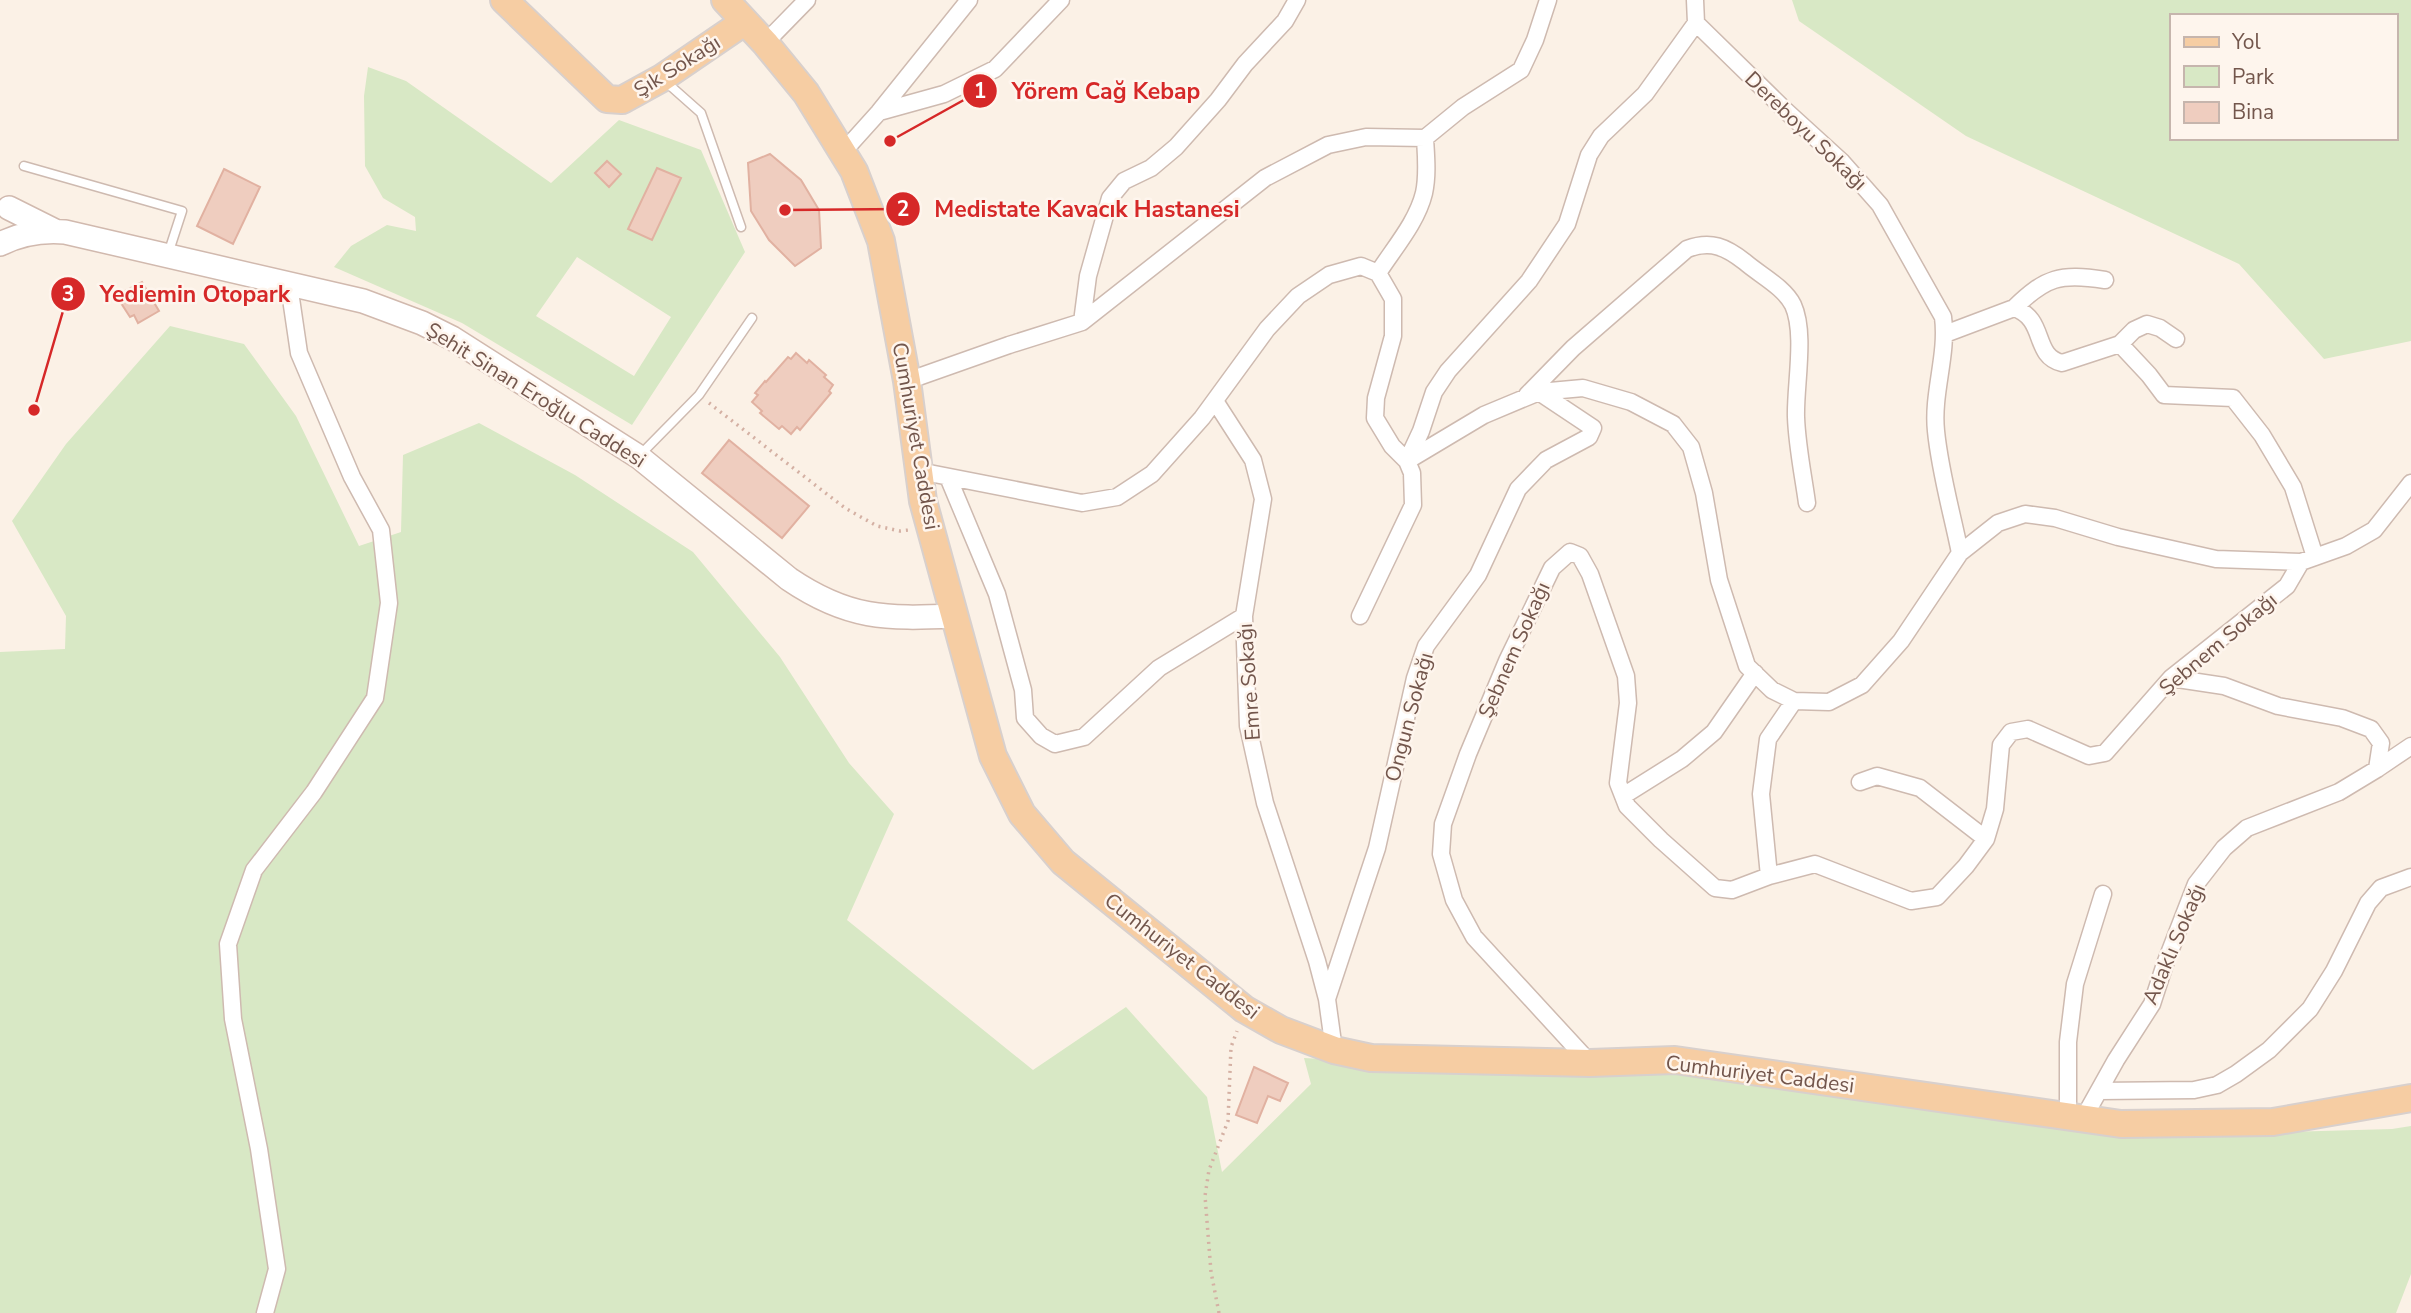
<svg xmlns="http://www.w3.org/2000/svg" width="2411" height="1313" font-family="'Nunito Sans',sans-serif">
  <rect width="100%" height="100%" fill="#fbf1e6"/>
  <path fill="#d8e8c5" fill-rule="evenodd" d="M1792,0H2411V341L2324,359L2239,264L1966,136L1799,21ZM2171,16H2395V138H2171Z
    M368,67L406,81L551,183L619,120L701,150L745,252L632,425L462,323L334,267L351,246L387,225L416,231L415,217L383,198L365,166L364,96ZM657,168L681,179L652,240L628,229ZM577,257L671,317L634,376L536,316Z
    M170,326L244,344L296,416L359,546L401,532L403,455L479,423L575,475L693,552L780,657L849,763L894,814L847,920L1033,1070L1126,1007L1207,1097L1222,1172L1311,1084L1304,1058L1525,1070H1684L2210,1134L2392,1129L2411,1126V1274L2396,1313H0V652L65,649L66,616L12,521L66,444Z"/>
  <path fill="#efcdbf" stroke="#e1b1a1" stroke-width="2" d="M770,154L801,180L819,210L821,248L795,266L769,240L751,211L748,163Z
    M607,161L621,174L609,187L595,173Z
    M657,168L681,178L652,240L628,229Z
    M224,169L260,187L233,244L197,226Z
    M142,282L159,311L138,323L134,315L130,317L121,303L125,291Z
    M796,353L807,363L809,360L826,375L824,377L833,385L829,391L831,393L800,430L797,427L791,434L782,426L779,429L760,413L762,411L752,402L758,395L755,393L765,381L766,382L788,357L791,359Z
    M729,440L809,506L782,538L702,473Z
    M1254,1067L1288,1083L1280,1101L1268,1096L1257,1123L1236,1115Z"/>
  <g fill="none" stroke-linecap="round" stroke-linejoin="round">
    <g stroke="#cebab0" stroke-width="11">
      <path id="lane" d="M666,82L701,113L741,227
        M24,166L182,211L168,254
        M639,456L699,395L752,318"/>
    </g>
    <g stroke="#cebab0" stroke-width="19">
      <path id="street" d="M1695,0L1696,23L1786,111L1842,162L1880,205L1943,317C1948,355 1932,393 1936,431C1940,472 1952,513 1960,553
        M765,43L807,0
        M879,112L944,94L995,69L1061,0
        M843,152L879,112L969,0
        M1378,273C1394,248 1417,222 1424,193C1428,175 1426,156 1425,138L1463,107L1521,70L1535,40L1548,0
        M2014,308C2046,277 2060,273 2105,280
        M1082,322L1088,276L1110,198L1124,181L1151,168L1176,147L1218,100L1245,64L1285,21L1297,0
        M1945,334L2014,308C2047,319 2032,356 2062,363L2120,344L2134,330L2147,324L2160,328L2176,339
        M2120,344L2149,375L2164,395L2233,398L2262,435L2293,487L2315,557
        M907,381L1009,345L1082,322L1265,178L1328,145L1366,137L1425,138
        M1527,395L1573,348L1687,249C1711,240 1726,247 1745,262C1760,275 1784,287 1793,305C1806,333 1795,386 1796,417C1797,446 1803,474 1807,503
        M1215,401L1253,460L1263,499L1244,616L1248,726L1265,803L1317,961L1327,999L1334,1050
        M1407,461L1484,415L1539,392L1583,388L1631,402L1673,424L1691,447L1704,493L1719,580L1747,666L1772,690L1794,701L1829,702L1862,685L1901,641L1960,553L1998,523L2025,514L2055,518L2118,537L2216,559L2301,562L2346,546L2374,530L2411,483
        M1407,461L1421,431L1434,392L1448,371L1529,281L1567,224L1589,155L1601,136L1645,94L1696,23
        M919,471L1082,503L1117,497L1152,474L1202,418L1267,329L1298,296L1329,275L1361,266L1378,273L1393,299V336L1376,398L1375,418L1392,446L1407,461L1412,473L1413,505L1360,616
        M948,477L997,594L1023,690L1025,718L1041,736L1055,744L1084,737L1159,668L1244,616
        M2377,769L2411,746
        M1860,782L1877,776L1920,788L1986,839
        M1623,796L1682,759L1714,732L1755,673
        M1769,876L1761,794L1768,739L1794,701
        M1327,999L1377,848L1415,678L1426,646L1478,575L1518,489L1546,460L1589,437L1593,428L1539,392
        M1590,1063L1474,937L1454,900L1441,854L1443,824L1468,754L1507,661L1552,568L1570,552L1580,556L1590,574L1626,676L1628,703L1618,783L1627,806L1661,840L1715,888L1732,890L1769,876L1815,864L1911,901L1937,897L1966,866L1986,839L1995,809L2001,745L2011,732L2028,729L2089,756L2105,753L2171,678L2287,586L2301,562
        M2099,1091L2194,1090L2217,1085L2236,1074L2269,1050L2310,1009L2334,971L2368,903L2381,888L2411,877
        M2068,1117V1042L2075,984L2103,894
        M2083,1119L2116,1060L2152,1004L2165,964L2196,884L2224,848L2247,828L2339,792L2377,769L2381,743L2371,729L2342,718L2278,706L2224,686L2171,678
        M265,1313L277,1269L259,1149L233,1019L228,944L254,870L314,792L375,698L389,603L381,530L352,477L299,353L289,285"/>
    </g>
    <g stroke="#d1b9ae" stroke-width="26">
      <path id="secondary" d="M9,208L55,231
        M0,244C20,234 42,230 65,232L363,301L422,323L452,338L639,457L789,579C848,619 886,619 954,616"/>
    </g>
    <g stroke="#d8d0cd" stroke-width="30">
      <path id="primary" d="M504,0L607,99L622,100L662,78L744,22
        M725,0L765,43L806,93L854,171L881,241L907,381L923,501L993,756L1022,814L1063,862L1244,1009L1281,1030L1334,1050L1371,1058L1590,1063L1675,1060L2121,1124L2273,1122L2411,1098"/>
    </g>
    <path stroke="#d4b0a3" stroke-width="3.5" stroke-dasharray="2 5" stroke-linecap="butt" d="M709,403L845,508L877,526L900,531L909,530
      M1219,1313L1211,1272L1205,1196L1209,1170L1228,1121L1231,1047L1237,1031"/>
    <use href="#lane" stroke="#fff" stroke-width="8"/>
    <use href="#street" stroke="#fff" stroke-width="16"/>
    <use href="#secondary" stroke="#fff" stroke-width="23"/>
    <use href="#primary" stroke="#f6cda3" stroke-width="26"/>
  </g>
  <g text-anchor="middle" stroke-width="5" stroke-linejoin="round" paint-order="stroke">
    <g font-size="21" fill="#73564c" stroke="#fef5ed">
      <text transform="translate(677 66) rotate(-32)" y="7">Şık Sokağı</text>
      <text transform="translate(1806 131) rotate(44)" y="7">Dereboyu Sokağı</text>
      <text transform="translate(536 395) rotate(32)" y="7">Şehit Sinan Eroğlu Caddesi</text>
      <text transform="translate(916 436) rotate(80)" y="7">Cumhuriyet Caddesi</text>
      <text transform="translate(2218 644) rotate(-40)" y="7">Şebnem Sokağı</text>
      <text transform="translate(1514 650) rotate(-66)" y="7">Şebnem Sokağı</text>
      <text transform="translate(1249 682) rotate(-94)" y="7">Emre Sokağı</text>
      <text transform="translate(1409 717) rotate(-75)" y="7">Ongun Sokağı</text>
      <text transform="translate(2174 944) rotate(-67)" y="7">Adaklı Sokağı</text>
      <text transform="translate(1182 956) rotate(38)" y="7">Cumhuriyet Caddesi</text>
      <text transform="translate(1760 1074) rotate(7)" y="7">Cumhuriyet Caddesi</text>
    </g>
  </g>
  <path fill="none" stroke="#d62828" stroke-width="2.5" d="M890 141L980 91M785 210L903 209M34 410L68 294"/>
  <g fill="#d62828" stroke="#fef5ed" stroke-width="2.5">
    <circle cx="890" cy="141" r="7"/>
    <circle cx="785" cy="210" r="7"/>
    <circle cx="34" cy="410" r="7"/>
    <circle cx="980" cy="91" r="18"/>
    <circle cx="903" cy="209" r="18"/>
    <circle cx="68" cy="294" r="18"/>
  </g>
  <g font-size="21" text-anchor="middle" font-weight="bold" fill="#fff">
    <text x="980" y="98">1</text>
    <text x="903" y="216">2</text>
    <text x="68" y="301">3</text>
  </g>
  <g font-size="23" text-anchor="middle" font-weight="bold" fill="#d62828" stroke="#fef5ed" stroke-width="5" stroke-linejoin="round" paint-order="stroke">
    <text x="1106" y="99">Yörem Cağ Kebap</text>
    <text x="1087" y="217">Medistate Kavacık Hastanesi</text>
    <text x="195" y="302">Yediemin Otopark</text>
  </g>
  <rect x="2170" y="14" width="228" height="126" fill="#fef5ed" stroke="#c6b5ad" stroke-width="2"/>
  <rect x="2184" y="37" width="35" height="10" fill="#f6cda3" stroke="#c6b5ad" stroke-width="2"/>
  <text x="2232" y="49" font-size="21" fill="#73564c">Yol</text>
  <rect x="2184" y="66" width="35" height="21" fill="#d8e8c5" stroke="#c6b5ad" stroke-width="2"/>
  <text x="2232" y="84" font-size="21" fill="#73564c">Park</text>
  <rect x="2184" y="102" width="35" height="21" fill="#efcdbf" stroke="#c6b5ad" stroke-width="2"/>
  <text x="2232" y="119" font-size="21" fill="#73564c">Bina</text>
</svg>
